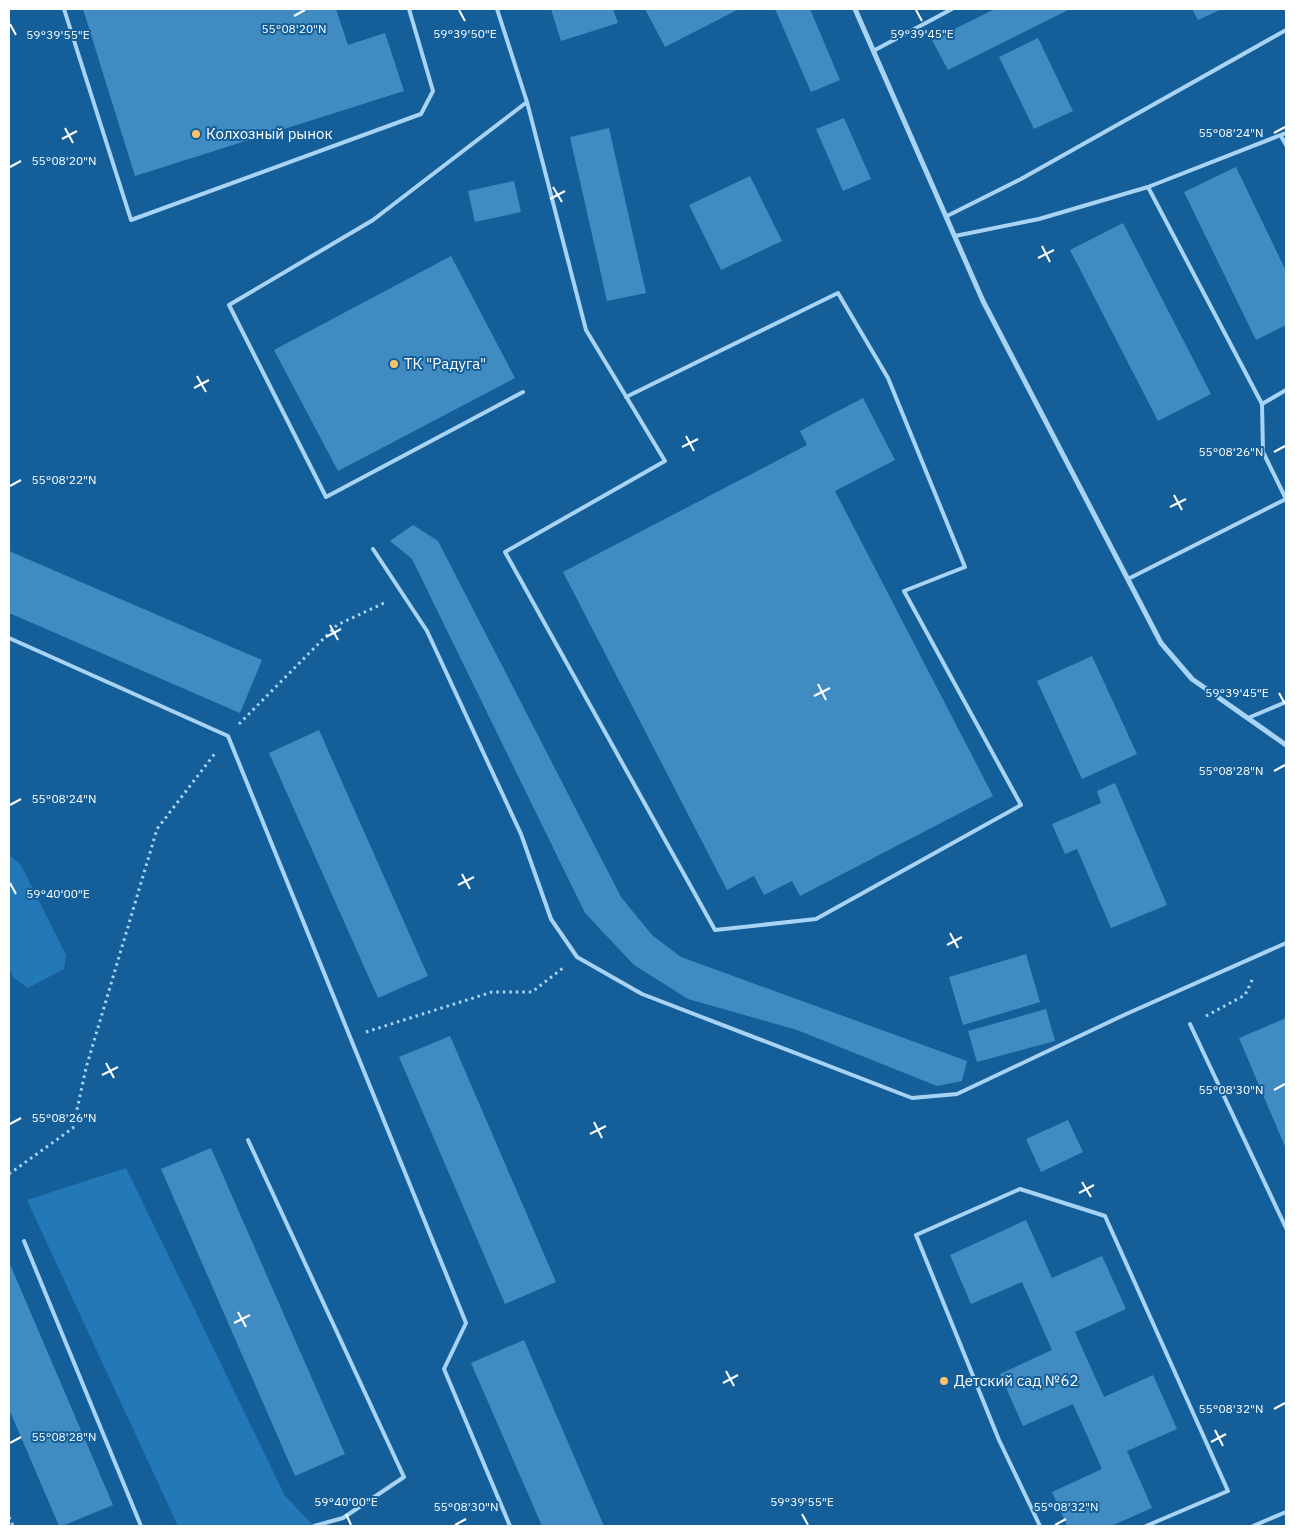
<svg xmlns="http://www.w3.org/2000/svg" width="1295" height="1535" font-family="'IBM Plex Sans',sans-serif">
  <rect width="100%" height="100%" fill="#145f9a"/>
  <path fill="#2379b7" d="M9,855L21,865L66,955L64,969L28,988L14,978L9,967Z
    M126,1168L285,1496L314,1526H178L27,1200Z"/>
  <path fill="#418bc3" d="M83,9H336L348,45L385,33L404,91L135,176Z
    M551,9H613L618,23L561,41Z
    M645,9H739L665,47Z
    M775,9H810L840,80L811,92Z
    M995,9H1070L948,70L932,40Z
    M1192,9H1222L1198,20Z
    M1038,38L1073,111L1034,129L999,57Z
    M844,118L871,179L843,191L816,129Z
    M609,128L646,293L607,301L570,137Z
    M1236,167L1286,271V325L1256,340L1184,192Z
    M750,176L782,241L721,270L689,205Z
    M514,181L521,212L475,222L468,191Z
    M1123,223L1211,394L1158,421L1070,250Z
    M451,256L515,378L338,471L274,350Z
    M863,398L895,460L835,491L993,796L800,896L792,881L764,895L754,876L727,890L563,572L807,445L800,431Z
    M413,525L438,541L621,897L652,935L681,957L967,1061L962,1081L937,1086L797,1030L688,999L634,965L585,913L412,559L390,541Z
    M9,551L262,660L240,713L9,613Z
    M1092,656L1137,754L1082,779L1037,681Z
    M319,730L428,976L378,998L269,753Z
    M1115,783L1167,905L1111,928L1077,849L1065,854L1052,824L1101,803L1097,791Z
    M1026,954L1040,1002L963,1025L949,977Z
    M1046,1009L1055,1041L977,1062L968,1031Z
    M1286,1018V1149L1239,1038Z
    M450,1036L556,1282L505,1304L399,1057Z
    M1068,1120L1083,1152L1041,1172L1026,1139Z
    M211,1148L345,1454L295,1476L161,1169Z
    M1026,1220L1052,1278L1102,1256L1126,1309L1075,1332L1104,1397L1153,1375L1177,1429L1127,1451L1152,1508L1111,1526H1067L1052,1492L1102,1469L1073,1404L1023,1426L1000,1374L1052,1350L1022,1282L971,1304L950,1255Z
    M9,1262L113,1505L62,1526H59L9,1409Z
    M524,1340L604,1526H542L471,1363Z"/>
  <g fill="none" stroke-linecap="round" stroke-linejoin="round">
    <path stroke="#a9d3f3" stroke-width="3" stroke-dasharray="2.5 4" stroke-linecap="butt" d="M239,724L337,625L386,602
      M1206,1016L1245,995L1253,978
      M366,1032L492,992H532L563,968
      M9,1174L73,1128L86,1068L157,829L216,752
      M9,1517L13,1526"/>
    <path stroke="#a9d3f3" stroke-width="4" d="M64,9L131,220L421,114L433,91L409,9
      M497,9L527,102L373,220L229,305L326,497L523,392
      M875,50L952,9
      M527,102L586,330L665,461L505,552L715,930L816,919L1021,805L904,591L965,567L888,378L838,293L626,397
      M1281,136L1286,145
      M947,216L1021,179L1286,30
      M955,236L1039,219L1148,187L1286,133
      M1262,404L1286,390
      M373,549L427,631L521,834L551,919L577,957L642,994L912,1098L957,1094L1124,1015L1286,943
      M1128,579L1286,499L1263,452L1262,404L1148,187
      M9,638L228,736L466,1323L444,1369L510,1526
      M1248,718L1286,702
      M1190,1024L1286,1228
      M248,1140L404,1477L343,1518L314,1526
      M24,1241L141,1526
      M1040,1526L999,1440L916,1235L1020,1189L1105,1216L1228,1491L1146,1526
      M1253,1526L1286,1512"/>
    <path stroke="#a9d3f3" stroke-width="5" d="M855,9L983,301L1161,643L1192,679L1286,745"/>
  </g>
  <path fill="none" stroke="#fff" stroke-width="2" d="M459,10L465,21M916,10L922,21M294,16L305,10M10,24L16,35M65,128L73,143M1274,133L1285,127M62,139L77,131M10,167L21,161M553,187L562,202M550,199L565,191M1042,246L1050,262M1038,258L1054,250M197,376L206,392M194,388L209,380M686,436L694,451M682,447L698,439M1274,452L1285,446M10,486L21,480M1174,495L1182,510M1170,507L1186,499M330,625L338,640M326,637L341,629M818,684L826,700M1279,693L1285,704M814,696L830,688M1274,771L1285,765M10,805L21,799M462,874L470,889M10,883L16,894M458,885L474,877M950,933L958,948M947,945L962,937M106,1063L114,1078M102,1075L118,1067M1274,1090L1285,1084M594,1122L602,1138M10,1124L21,1118M590,1134L606,1126M1082,1182L1091,1197M1079,1193L1094,1185M238,1312L246,1327M234,1323L250,1315M726,1371L734,1386M723,1383L738,1375M1274,1409L1285,1403M1215,1430L1223,1446M1211,1442L1226,1434M10,1443L21,1437M346,1514L351,1525M802,1514L808,1525M455,1525L466,1519M1055,1525L1066,1519"/>
  <g fill="#ffc26b" stroke="#145f9a" stroke-width="2">
    <circle cx="196" cy="134" r="5"/>
    <circle cx="394" cy="364" r="5"/>
    <circle cx="944" cy="1381" r="5"/>
  </g>
  <g text-anchor="middle" stroke-width="4" stroke-linejoin="round" paint-order="stroke">
    <g font-size="15" fill="#fff" stroke="#145f9a" text-anchor="start">
      <text x="206" y="139">Колхозный рынок</text>
      <text x="404" y="369">ТК "Радуга"</text>
      <text x="954" y="1386">Детский сад №62</text>
    </g>
  </g>
  <g font-size="12" text-anchor="middle" fill="#fff" stroke="#145f9a" stroke-width="4" stroke-linejoin="round" paint-order="stroke">
    <text x="294" y="33">55°08'20"N</text>
    <text x="465" y="38">59°39'50"E</text>
    <text x="922" y="38">59°39'45"E</text>
    <text x="58" y="39">59°39'55"E</text>
    <text x="1231" y="137">55°08'24"N</text>
    <text x="64" y="165">55°08'20"N</text>
    <text x="1231" y="456">55°08'26"N</text>
    <text x="64" y="484">55°08'22"N</text>
    <text x="1237" y="697">59°39'45"E</text>
    <text x="1231" y="775">55°08'28"N</text>
    <text x="64" y="803">55°08'24"N</text>
    <text x="58" y="898">59°40'00"E</text>
    <text x="1231" y="1094">55°08'30"N</text>
    <text x="64" y="1122">55°08'26"N</text>
    <text x="1231" y="1413">55°08'32"N</text>
    <text x="64" y="1441">55°08'28"N</text>
    <text x="346" y="1506">59°40'00"E</text>
    <text x="802" y="1506">59°39'55"E</text>
    <text x="466" y="1511">55°08'30"N</text>
    <text x="1066" y="1511">55°08'32"N</text>
  </g>
  <rect width="1295" height="1535" fill="none" stroke="#ffffff" stroke-width="20"/>
</svg>
